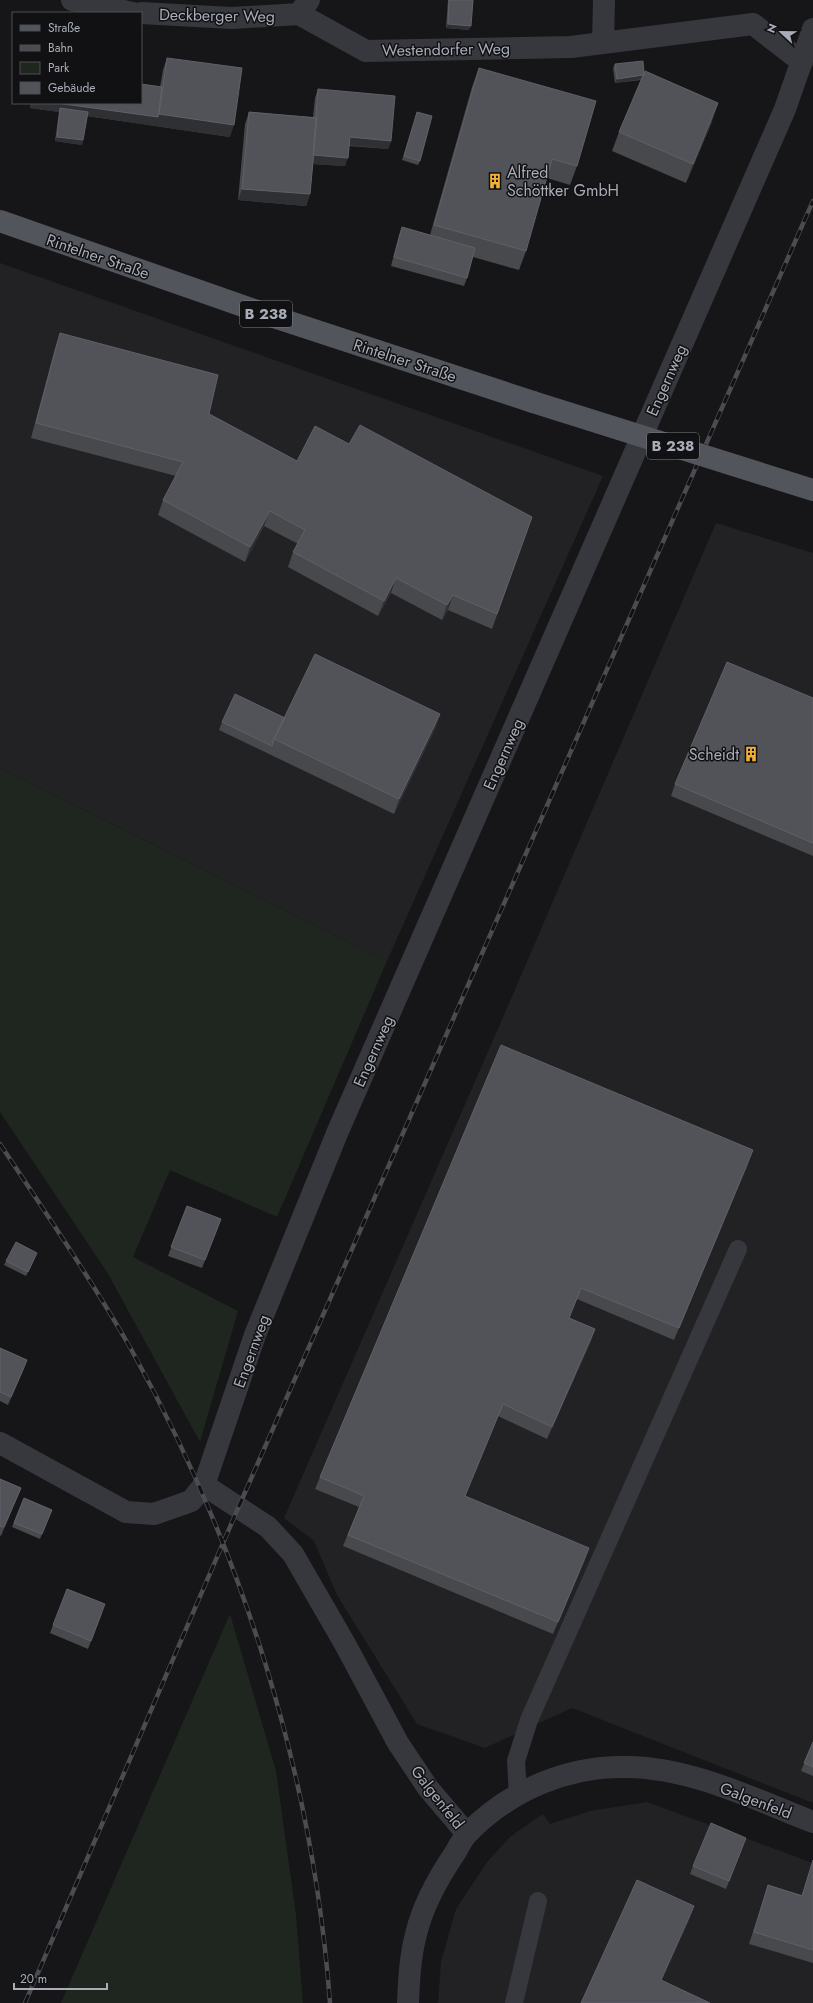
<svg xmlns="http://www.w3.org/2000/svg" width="813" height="2003" font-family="Jost,sans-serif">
  <rect width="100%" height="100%" fill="#161618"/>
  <path fill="#222225" d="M0,263L603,476L387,961L0,768Z
    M716,523L813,553V1803L572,1708L485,1748L417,1724L337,1595L314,1541L284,1518L504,1015Z
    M647,1802L813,1863V2003H438L441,1962L456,1909L487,1862L511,1836L543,1814L550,1824L590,1811Z"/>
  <path fill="#1e261f" d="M0,768L387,961L277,1217L170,1170L133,1257L238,1311L200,1442L107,1272L0,1112Z
    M230,1614L276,1771L296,1915L303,2003H61Z"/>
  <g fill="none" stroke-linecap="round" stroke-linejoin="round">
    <path stroke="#37383d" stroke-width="18" d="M518,1795L516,1761L529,1720L738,1249
      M514,2003L538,1901"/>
    <path stroke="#37383d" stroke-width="22" d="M72,0L133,13
      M141,13L232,18L299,14L309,0
      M299,14L366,51L571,47L753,24L802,62
      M603,43L604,0
      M0,1443L126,1512L154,1514L191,1501L204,1485L255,1335L338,1131L785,109L813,29
      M204,1485L268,1527L293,1554L345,1644L398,1743L428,1788L467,1834
      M408,2003C409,1980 410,1957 416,1934C423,1905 438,1878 455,1853C459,1846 463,1838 468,1833C510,1790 569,1765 628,1767C692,1768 754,1799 813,1822"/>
    <path stroke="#53555c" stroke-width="22" d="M0,221L274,317L533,402"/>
    <g stroke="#4a4c52" stroke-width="4.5">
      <path id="rail" d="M0,1144C45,1212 91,1279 131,1349C242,1549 313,1774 330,2003
        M25,2003L239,1506L813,201"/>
    </g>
    <use href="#rail" stroke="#111113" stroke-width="3" stroke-dasharray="9" stroke-linecap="butt"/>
    <path stroke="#53555c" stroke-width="22" d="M533,402L813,490"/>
  </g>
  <path fill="#47494d" d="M448,0H473L469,30L446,28Z
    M167,58L230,137L87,116L83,140L82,145L55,141L59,112L30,108L31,103H141L160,87L163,70Z
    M615,64L644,73L712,122L686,183L612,151L619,132L641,80L615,83L613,68Z
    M479,68L577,166L570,185L547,178L526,251L519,270L473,257L467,278L464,286L391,266L399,235L402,227L430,235L472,87Z
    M318,89L391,141L388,149L349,146L345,166L313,164L310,194L306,206L238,200L245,124L249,112L313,117L315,98Z
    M417,112L420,161L418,165L402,160Z
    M60,333L297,461L349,444L532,517L492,629L448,610L442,620L391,593L378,616L288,567L293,552L298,544L264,526L245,562L158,515L163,500L176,476L31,438L55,348Z
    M813,698V856L671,796L675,784Z
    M440,714L435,729L394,814L219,730L222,722L285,718Z
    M749,1162L674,1340L577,1299L569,1318L595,1329L591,1341L547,1439L498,1416L465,1496L585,1560L553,1634L343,1546L359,1507L315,1489L320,1477Z
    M187,1206L221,1219L202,1268L168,1256Z
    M35,1257L26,1276L4,1265L6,1261Z
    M0,1348L27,1360L24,1369L8,1405L0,1401Z
    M0,1479L21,1488L1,1536L0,1535Z
    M24,1498L52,1510L40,1539L12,1527Z
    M102,1613L88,1649L50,1633L53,1625Z
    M813,1742V1776L801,1771Z
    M743,1846L726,1889L690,1874L693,1866Z
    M813,1860V1963L749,1944L764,1897L768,1885L802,1895Z"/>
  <path fill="#2f3033" d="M448,24L471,26L469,30L446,28Z
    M645,75L643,79L615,83L617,79Z
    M32,103H57L158,117L155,126L60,112V108L59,112L30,108Z
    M718,103L712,122L686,183L693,164Z
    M159,114L234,125L230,137L155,126Z
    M57,137L83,140L82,145L55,141Z
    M350,137L391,141L388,149L347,145Z
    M313,155L348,158L345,166L310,164Z
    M242,189L310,194L306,206L238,200Z
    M270,511L264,526L245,562L250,547Z
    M396,578L391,593L378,616L384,601Z
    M453,595L448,610L442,620L447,605Z
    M440,714L435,729L394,814L399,799Z
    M753,1150L749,1162L674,1340L679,1328Z
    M595,1329L591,1341L547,1439L552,1427Z
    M27,1360L24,1369L8,1405L11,1397Z
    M21,1488L18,1496L1,1536L4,1527Z
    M589,1548L585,1560L553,1634L558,1622Z
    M694,1906L689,1921L655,1995L661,1980Z"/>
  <path fill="#525359" stroke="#5f6168" d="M449,0H473L471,26L448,24Z
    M167,58L242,68L234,125L159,114Z
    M643,61L644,73L643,75L617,79L615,64Z
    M479,68L596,101L577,166L552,159L526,251L434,225Z
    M645,71L718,103L693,164L619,132Z
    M141,84L162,87L158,117L57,103H141Z
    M318,89L395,96L391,141L350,137L348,158L313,155Z
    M60,108L88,112L83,140L57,137Z
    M249,112L317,118L310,194L242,189Z
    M417,112L432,116L420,161L404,156Z
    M402,227L475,248L467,278L394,257Z
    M60,333L218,375L209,414L297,461L315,426L349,444L360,425L532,517L497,614L453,595L447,605L396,578L384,601L293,552L305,530L270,511L250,547L163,500L183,462L36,423Z
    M315,654L440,714L399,799L274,739Z
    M727,662L813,698V843L675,784Z
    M235,694L285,718L274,739L272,746L222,722Z
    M501,1045L753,1150L679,1328L581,1288L569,1318L595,1329L552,1427L503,1404L465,1496L589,1548L558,1622L348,1535L364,1496L320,1477Z
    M187,1206L221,1219L205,1260L171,1247Z
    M16,1242L37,1253L28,1272L6,1261Z
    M0,1348L27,1360L11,1397L0,1392Z
    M0,1479L21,1488L4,1527L0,1526Z
    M24,1498L52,1510L42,1534L14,1523Z
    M67,1589L105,1604L91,1641L53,1625Z
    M813,1742V1767L804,1763Z
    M711,1823L746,1838L729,1881L693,1866Z
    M813,1860V1950L754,1932L768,1885L802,1896Z
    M637,1880L694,1906L661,1980L710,2003H581Z"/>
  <defs>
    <g id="building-bare" transform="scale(1.2)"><path d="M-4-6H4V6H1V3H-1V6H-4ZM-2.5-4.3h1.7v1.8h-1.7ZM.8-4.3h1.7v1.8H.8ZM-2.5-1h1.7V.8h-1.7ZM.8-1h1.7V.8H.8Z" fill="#f2b134" stroke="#111113" stroke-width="2.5" paint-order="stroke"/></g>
  </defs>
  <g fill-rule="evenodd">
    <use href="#building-bare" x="495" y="181"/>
    <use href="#building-bare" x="751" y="754"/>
  </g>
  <g text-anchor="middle" stroke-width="3" stroke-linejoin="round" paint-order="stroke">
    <g fill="#111113" stroke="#7b7e86" stroke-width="1">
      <rect x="240" y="301" width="52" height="26" rx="3"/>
      <rect x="647" y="433" width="52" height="26" rx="3"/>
    </g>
    <g font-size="15" font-weight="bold" fill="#a8adb8">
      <text x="266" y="319">B 238</text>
      <text x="673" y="451">B 238</text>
    </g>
    <g font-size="16" fill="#a8adb8" stroke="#111113">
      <text transform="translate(217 15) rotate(1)" y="6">Deckberger Weg</text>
      <text transform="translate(446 49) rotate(-1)" y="6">Westendorfer Weg</text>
      <text transform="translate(98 256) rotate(19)" y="6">Rintelner Straße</text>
      <text transform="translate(405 360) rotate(18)" y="6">Rintelner Straße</text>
      <text transform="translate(666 380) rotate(-66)" y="6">Engernweg</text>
      <text transform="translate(503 754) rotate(-66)" y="6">Engernweg</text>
      <text transform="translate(373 1051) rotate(-66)" y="6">Engernweg</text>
      <text transform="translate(251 1351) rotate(-70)" y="6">Engernweg</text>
      <text transform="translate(438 1797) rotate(52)" y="6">Galgenfeld</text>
      <text transform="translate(756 1800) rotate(21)" y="6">Galgenfeld</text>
    </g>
    <g font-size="16" fill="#a8adb8" stroke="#111113" text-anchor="start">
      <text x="507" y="178">Alfred<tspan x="507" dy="18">Schöttker GmbH</tspan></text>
      <text x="739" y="760" text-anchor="end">Scheidt</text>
    </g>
  </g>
  <rect x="12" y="12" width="130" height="92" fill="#111113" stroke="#4d4f55"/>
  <rect x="20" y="25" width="20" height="6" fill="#53555c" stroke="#4d4f55"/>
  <text x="48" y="32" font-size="12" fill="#a8adb8">Straße</text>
  <rect x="20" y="45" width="20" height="6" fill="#4a4c52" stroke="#4d4f55"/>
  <text x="48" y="52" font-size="12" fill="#a8adb8">Bahn</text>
  <rect x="20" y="62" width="20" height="12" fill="#1e261f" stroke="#4d4f55"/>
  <text x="48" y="72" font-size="12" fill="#a8adb8">Park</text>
  <rect x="20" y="82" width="20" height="12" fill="#525359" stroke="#4d4f55"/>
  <text x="48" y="92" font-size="12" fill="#a8adb8">Gebäude</text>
  <g transform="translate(781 32) rotate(292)" stroke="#111113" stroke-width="3" paint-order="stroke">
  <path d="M0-3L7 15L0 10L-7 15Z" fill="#a8adb8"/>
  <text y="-6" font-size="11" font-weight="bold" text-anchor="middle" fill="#a8adb8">N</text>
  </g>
  <path d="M14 1983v6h93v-6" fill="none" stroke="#a8adb8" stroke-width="2"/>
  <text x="20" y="1983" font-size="12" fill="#a8adb8" stroke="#111113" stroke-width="3" paint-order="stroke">20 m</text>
</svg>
